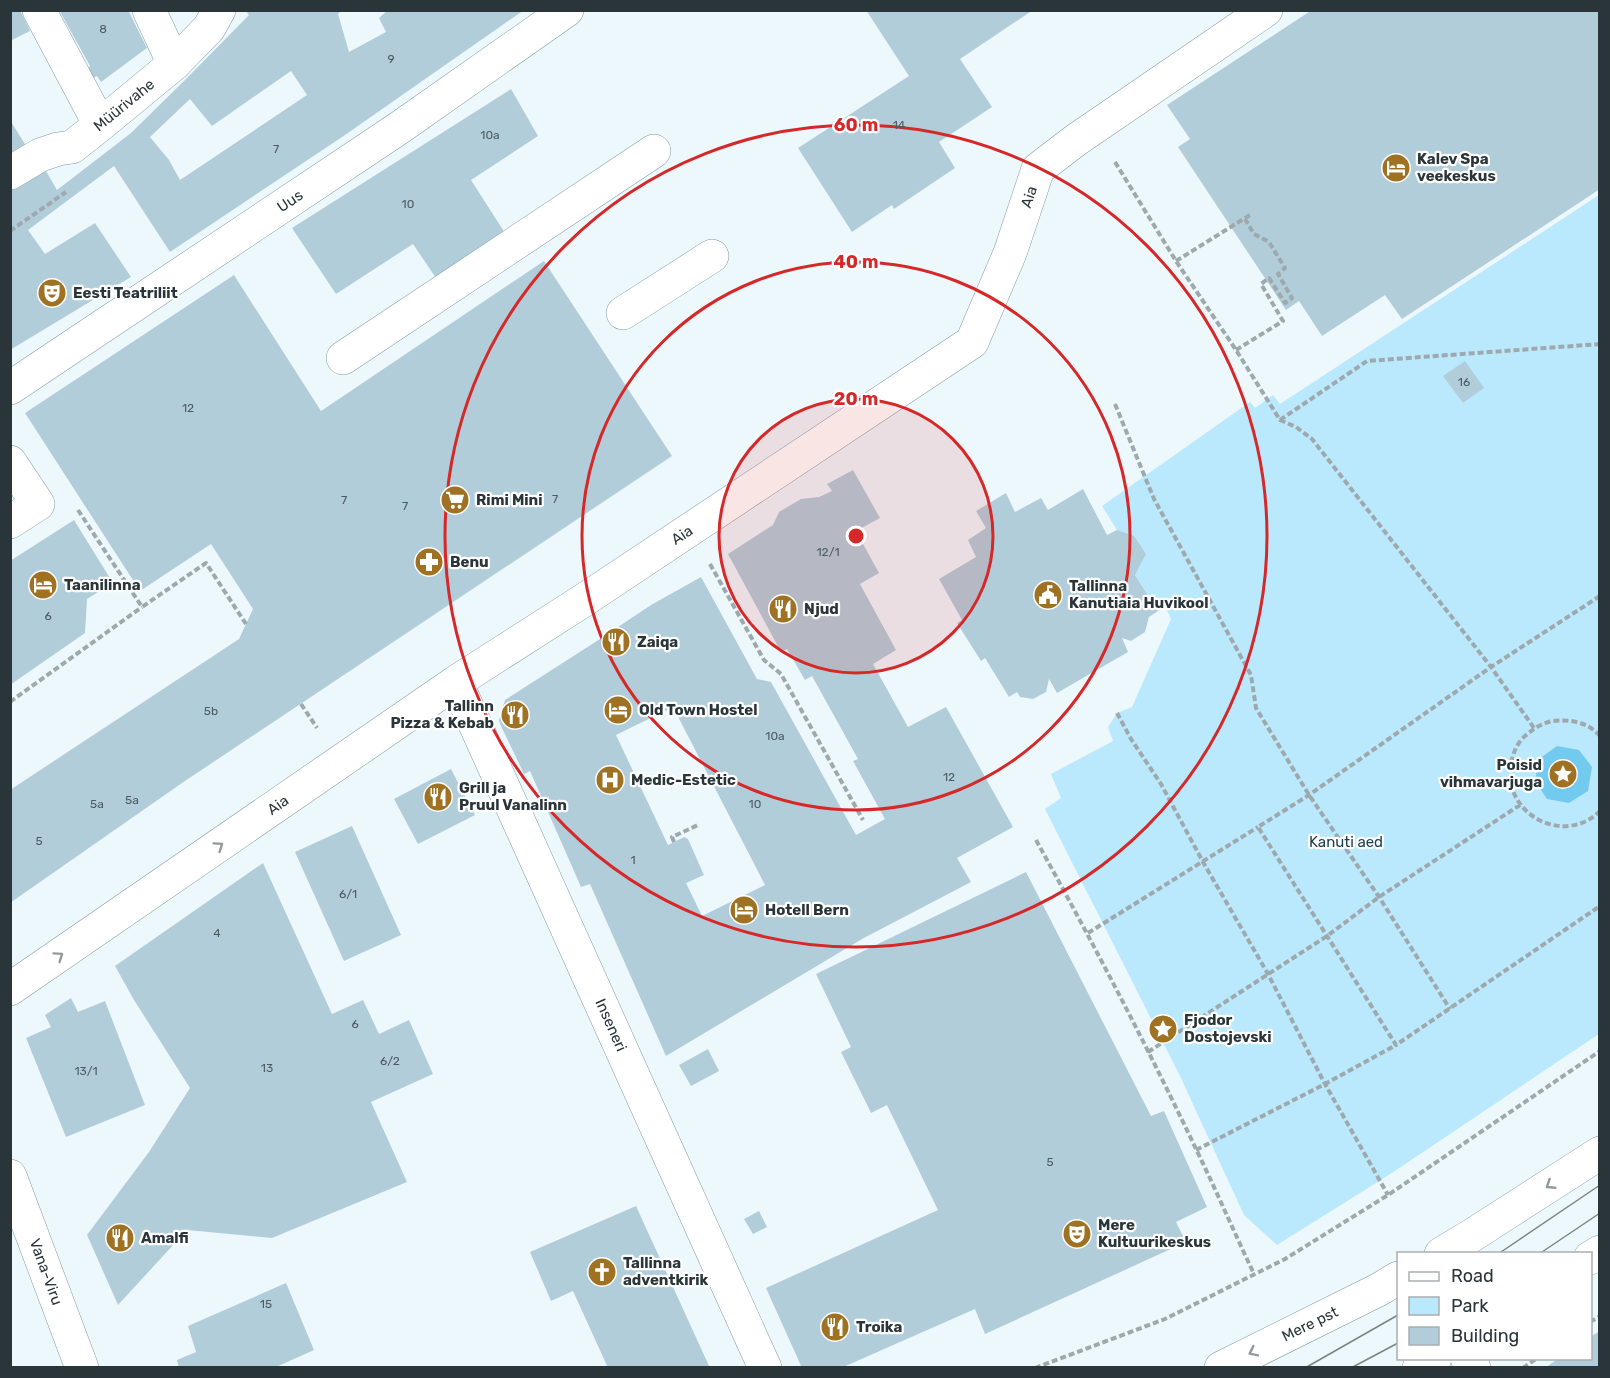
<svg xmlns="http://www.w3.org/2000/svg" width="1610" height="1378" font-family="Rubik,sans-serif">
  <rect width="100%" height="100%" fill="#edf8fd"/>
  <path fill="#bae8fd" d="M1599,195V1034L1392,1173L1277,1245L1244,1215L1180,1076L1045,809L1061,798L1051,774L1113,741L1108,727L1117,713L1132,707L1171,619L1166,608L1158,611L1135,575L1117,530L1102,506L1250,402L1255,408L1273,395L1280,404Z"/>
  <path fill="#73caef" d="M1557,746L1579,750L1592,767L1588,791L1569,803L1547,799L1535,781L1539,759Z"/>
  <path fill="#b2cdda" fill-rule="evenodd" d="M10,10H20L30,31L10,41Z
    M59,10H128L147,48L101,82L97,76L93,78L88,69L90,66Z
    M245,10H342L338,14L349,52L386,32L379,18L388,10H524L345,135L170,252L114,166L28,230L45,254L95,223L131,277L10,350V185L42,164L57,190L131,133L186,79L249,15ZM291,71L307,95L180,180L169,160L150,137L190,99L212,126Z
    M866,10H1033L960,59L992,107L939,142L955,168L894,209L892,205L852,232L798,148L909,76Z
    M1312,10H1600V189L1402,319L1385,295L1322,336L1299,301L1286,310L1178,147L1190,139L1167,105Z
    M511,89L538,136L471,180L505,233L436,278L413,244L336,294L292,228Z
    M10,120L28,149L10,159Z
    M544,261L672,456L182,783L10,903V790L239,639L253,609L211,544L140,591L25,413L234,275L321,411Z
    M1465,361L1484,388L1463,403L1443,376Z
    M853,470L880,518L856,531L879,573L860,584L896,650L873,664L908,727L946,707L1013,827L957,858L971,882L862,939L666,1056L590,884L581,887L530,771L524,774L501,726L499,720L505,700L600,639L651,605L701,577L757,679L771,682L856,835L885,819L853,761L858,759L812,676L805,680L787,649L781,652L728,554L773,525L779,512L801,499L819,497L832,491L827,484ZM673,707L765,885L702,916L686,883L704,875L688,839L684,837L668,845L616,735Z
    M1083,489L1107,535L1117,530L1134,536L1146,554L1135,575L1158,611L1149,617L1145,632L1131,641L1122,638L1128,652L1057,693L1049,679L1046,692L1033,699L1020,697L1017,692L1009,697L985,658L981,661L957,623L962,620L939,579L976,557L968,540L986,528L976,511L1006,493L1015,512L1041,498L1048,510Z
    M74,520L113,583L87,599L85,633L10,685V561Z
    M451,769L475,815L418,844L394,799Z
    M352,826L401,935L344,961L295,852Z
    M263,863L332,1014L363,1000L379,1034L409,1020L433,1074L371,1102L407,1182L272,1238L187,1230L118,1305L87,1235L149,1152L190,1088L134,1000L115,966Z
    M1026,872L1151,1116L1164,1111L1207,1207L1176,1222L1186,1242L985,1334L975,1309L841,1368H802L766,1288L938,1210L887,1105L871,1113L841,1052L851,1047L816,974Z
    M71,998L78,1012L105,1001L145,1105L66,1137L26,1038L51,1027L45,1015Z
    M708,1049L719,1071L691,1086L679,1065Z
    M636,1206L710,1368H608L573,1291L551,1301L530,1252Z
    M759,1211L767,1227L753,1234L744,1219Z
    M286,1283L314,1350L274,1368H179L177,1360L196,1352L188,1326Z
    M1600,1331V1368H1545L1559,1358H1590V1337Z"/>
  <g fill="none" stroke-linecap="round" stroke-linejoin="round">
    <g stroke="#829ba7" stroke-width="34">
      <path id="minor" d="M39,10L100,125
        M149,10L174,64
        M10,173L40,155L58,149L72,147L100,125L174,64L209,28L219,10
        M623,313L712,256
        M343,358L654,151
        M10,388L399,128L567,10
        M10,462L38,504L10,522
        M456,682L765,1368
        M10,989L456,682L584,600L972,342L1010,253L1038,169L1076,140L1266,10
        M10,1176L82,1368
        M1441,1254L1471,1236L1600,1153
        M1590,1258L1600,1252
        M1467,1358L1474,1368
        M1221,1368L1380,1289L1398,1278
        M1419,1368L1435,1358"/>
    </g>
    <path stroke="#9ea9ae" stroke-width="4" stroke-dasharray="6 3" stroke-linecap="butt" d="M1115,162L1176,261L1236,350L1280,420L1296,427L1312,439L1491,667L1534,728
      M10,231L66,192
      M1176,261L1250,215
      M1236,350L1283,321L1261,284L1269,278L1285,303L1292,298L1278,274L1285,268L1269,242L1254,234L1245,219
      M1115,404L1154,499L1251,675L1256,708L1309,795L1379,897L1450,1009
      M1280,420L1367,361L1600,344
      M78,510L142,607L206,563L246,624
      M710,564L764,660L781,674L863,820
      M1600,596L1491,667L1309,795L1258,827L1396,1045L1600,906
      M10,702L142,607
      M301,704L317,728
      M1117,713L1131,739L1161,784L1203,862L1268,974L1325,1084L1388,1195
      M1600,736C1588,722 1570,719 1553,721C1542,723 1533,729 1525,736C1517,743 1513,753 1511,764C1502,814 1564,847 1600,811
      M1036,840C1092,941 1146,1044 1196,1149C1216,1190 1234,1232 1254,1274
      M674,842L672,837L698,825
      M1088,933L1258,827
      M1148,1052L1327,936L1379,897L1520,805
      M1196,1150L1325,1084L1396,1045
      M1590,1322L1600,1316
      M1035,1368L1165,1319L1285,1259L1388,1195L1600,1051
      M1523,1368L1537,1358"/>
    <use href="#minor" stroke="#fff" stroke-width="33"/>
    <path stroke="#798489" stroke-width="1.5" d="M1498,1254L1600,1185
      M1539,1254L1600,1213
      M1305,1368L1398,1315
      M1351,1368L1398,1343"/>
  </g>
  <defs><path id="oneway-chevron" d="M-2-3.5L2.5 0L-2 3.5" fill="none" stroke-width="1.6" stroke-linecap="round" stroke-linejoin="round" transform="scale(1.5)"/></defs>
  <g stroke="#949a9c">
    <use href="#oneway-chevron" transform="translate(219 846) rotate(-35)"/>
    <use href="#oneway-chevron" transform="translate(59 956) rotate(-35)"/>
    <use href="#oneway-chevron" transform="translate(1550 1185) rotate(147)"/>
    <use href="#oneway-chevron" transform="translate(1253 1352) rotate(154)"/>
  </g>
  <circle cx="856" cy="536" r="137" fill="#d62828" fill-opacity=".12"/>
  <g fill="none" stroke="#d62828" stroke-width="3">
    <circle cx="856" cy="536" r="137"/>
    <circle cx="856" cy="536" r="274"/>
    <circle cx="856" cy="536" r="411"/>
  </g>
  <defs>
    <g id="hotel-disc" transform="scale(1.5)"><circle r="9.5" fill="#9f7223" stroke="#fff"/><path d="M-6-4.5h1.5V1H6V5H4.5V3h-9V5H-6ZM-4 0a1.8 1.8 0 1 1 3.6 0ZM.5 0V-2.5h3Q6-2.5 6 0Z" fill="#fff"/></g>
    <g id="theatre-disc" transform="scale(1.5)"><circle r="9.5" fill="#9f7223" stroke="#fff"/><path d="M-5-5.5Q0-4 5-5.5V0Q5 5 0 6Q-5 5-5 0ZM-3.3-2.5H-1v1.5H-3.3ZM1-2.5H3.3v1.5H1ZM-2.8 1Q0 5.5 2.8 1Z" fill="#fff"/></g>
    <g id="supermarket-disc" transform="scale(1.5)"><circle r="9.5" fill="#9f7223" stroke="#fff"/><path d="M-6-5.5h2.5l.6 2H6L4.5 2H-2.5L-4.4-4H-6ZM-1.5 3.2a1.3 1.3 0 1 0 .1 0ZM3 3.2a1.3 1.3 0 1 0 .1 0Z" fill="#fff"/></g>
    <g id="pharmacy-disc" transform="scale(1.5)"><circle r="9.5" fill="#9f7223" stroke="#fff"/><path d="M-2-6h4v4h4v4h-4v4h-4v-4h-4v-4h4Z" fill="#fff"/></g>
    <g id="civic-disc" transform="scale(1.5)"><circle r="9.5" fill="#9f7223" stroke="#fff"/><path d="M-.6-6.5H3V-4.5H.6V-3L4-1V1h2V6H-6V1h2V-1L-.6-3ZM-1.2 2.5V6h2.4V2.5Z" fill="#fff"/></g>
    <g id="restaurant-disc" transform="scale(1.5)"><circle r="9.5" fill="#9f7223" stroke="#fff"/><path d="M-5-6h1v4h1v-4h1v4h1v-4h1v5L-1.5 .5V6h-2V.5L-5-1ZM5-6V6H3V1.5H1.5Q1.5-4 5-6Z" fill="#fff"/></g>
    <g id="sight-disc" transform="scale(1.5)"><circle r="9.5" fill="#9f7223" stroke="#fff"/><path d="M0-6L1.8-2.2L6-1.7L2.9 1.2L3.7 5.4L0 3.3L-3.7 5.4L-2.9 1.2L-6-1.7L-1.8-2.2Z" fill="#fff"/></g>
    <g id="hospital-disc" transform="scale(1.5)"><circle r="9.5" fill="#9f7223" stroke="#fff"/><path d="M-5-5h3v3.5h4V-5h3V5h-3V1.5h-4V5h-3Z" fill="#fff"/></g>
    <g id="church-disc" transform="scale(1.5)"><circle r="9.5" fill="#9f7223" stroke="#fff"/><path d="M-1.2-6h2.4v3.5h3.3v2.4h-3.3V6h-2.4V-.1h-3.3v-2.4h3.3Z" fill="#fff"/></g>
  </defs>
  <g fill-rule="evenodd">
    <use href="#hotel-disc" x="1396" y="168"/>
    <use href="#theatre-disc" x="52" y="293"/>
    <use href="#supermarket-disc" x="455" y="500"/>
    <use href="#pharmacy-disc" x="429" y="562"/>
    <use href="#hotel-disc" x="43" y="585"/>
    <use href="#civic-disc" x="1048" y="595"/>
    <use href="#restaurant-disc" x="783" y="609"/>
    <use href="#restaurant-disc" x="616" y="642"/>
    <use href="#hotel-disc" x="618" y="710"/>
    <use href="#restaurant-disc" x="515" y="715"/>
    <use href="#sight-disc" x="1563" y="774"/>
    <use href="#hospital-disc" x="610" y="780"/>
    <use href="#restaurant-disc" x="438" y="797"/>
    <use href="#hotel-disc" x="744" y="910"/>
    <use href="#sight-disc" x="1163" y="1029"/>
    <use href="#theatre-disc" x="1077" y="1234"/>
    <use href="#restaurant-disc" x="120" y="1238"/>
    <use href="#church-disc" x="602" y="1272"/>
    <use href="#restaurant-disc" x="835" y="1327"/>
  </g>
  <g text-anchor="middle" stroke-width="4.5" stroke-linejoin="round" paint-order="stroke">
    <g font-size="12" fill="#4c5b62">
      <text x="103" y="33">8</text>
      <text x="391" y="63">9</text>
      <text x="899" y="129">14</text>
      <text x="490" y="139">10a</text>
      <text x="276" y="153">7</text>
      <text x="408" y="208">10</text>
      <text x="1464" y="386">16</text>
      <text x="188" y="412">12</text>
      <text x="555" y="503">7</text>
      <text x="344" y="504">7</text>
      <text x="405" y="510">7</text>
      <text x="828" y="556">12/1</text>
      <text x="48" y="620">6</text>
      <text x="211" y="715">5b</text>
      <text x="775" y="740">10a</text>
      <text x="949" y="781">12</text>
      <text x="132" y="804">5a</text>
      <text x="97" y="808">5a</text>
      <text x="755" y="808">10</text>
      <text x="39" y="845">5</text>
      <text x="633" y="864">1</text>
      <text x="348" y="898">6/1</text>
      <text x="217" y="937">4</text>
      <text x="355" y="1028">6</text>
      <text x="390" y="1065">6/2</text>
      <text x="267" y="1072">13</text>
      <text x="86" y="1075">13/1</text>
      <text x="1050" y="1166">5</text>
      <text x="266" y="1308">15</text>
    </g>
    <g font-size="15" fill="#2a353a" stroke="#fff">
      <text transform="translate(124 105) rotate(-39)" y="5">Müürivahe</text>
      <text transform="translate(1029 197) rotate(-71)" y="5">Aia</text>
      <text transform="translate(290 201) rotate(-34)" y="5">Uus</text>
      <text transform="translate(682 535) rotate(-33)" y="5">Aia</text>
      <text transform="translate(278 805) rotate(-35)" y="5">Aia</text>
      <text transform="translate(611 1025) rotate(66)" y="5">Inseneri</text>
      <text transform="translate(46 1272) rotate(70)" y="5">Vana-Viru</text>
      <text transform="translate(1310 1324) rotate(-26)" y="5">Mere pst</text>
    </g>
    <g font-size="15" font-weight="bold" fill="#2a353a" stroke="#fff" text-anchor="start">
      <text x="1417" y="164">Kalev Spa<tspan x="1417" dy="17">veekeskus</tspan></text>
      <text x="73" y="298">Eesti Teatriliit</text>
      <text x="476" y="505">Rimi Mini</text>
      <text x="450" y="567">Benu</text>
      <text x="64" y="590">Taanilinna</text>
      <text x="1069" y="591">Tallinna<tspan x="1069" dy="17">Kanutiaia Huvikool</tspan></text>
      <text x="804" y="614">Njud</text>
      <text x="637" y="647">Zaiqa</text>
      <text x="494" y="711" text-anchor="end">Tallinn<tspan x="494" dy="17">Pizza &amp; Kebab</tspan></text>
      <text x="639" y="715">Old Town Hostel</text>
      <text x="1542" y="770" text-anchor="end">Poisid<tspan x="1542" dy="17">vihmavarjuga</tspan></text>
      <text x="631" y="785">Medic-Estetic</text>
      <text x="459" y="793">Grill ja<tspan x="459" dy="17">Pruul Vanalinn</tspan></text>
      <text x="765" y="915">Hotell Bern</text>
      <text x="1184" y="1025">Fjodor<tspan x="1184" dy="17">Dostojevski</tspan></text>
      <text x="1098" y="1230">Mere<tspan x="1098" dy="17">Kultuurikeskus</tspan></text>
      <text x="141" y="1243">Amalfi</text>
      <text x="623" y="1268">Tallinna<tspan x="623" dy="17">adventkirik</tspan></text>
      <text x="856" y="1332">Troika</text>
    </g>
    <g font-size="15" fill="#1a4151" stroke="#fff">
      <text x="1346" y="847">Kanuti aed</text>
    </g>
  </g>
  <circle cx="856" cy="536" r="9" fill="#d62828" stroke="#fff" stroke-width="3"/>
  <g font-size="18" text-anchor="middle" font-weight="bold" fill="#d62828" stroke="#fff" stroke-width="4.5" stroke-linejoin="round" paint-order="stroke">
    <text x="856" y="131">60 m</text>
    <text x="856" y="268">40 m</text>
    <text x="856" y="405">20 m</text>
  </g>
  <rect width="1610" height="1378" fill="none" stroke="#2a353a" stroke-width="24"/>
  <rect x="1397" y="1252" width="195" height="108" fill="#ffffff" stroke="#aaaeb0" stroke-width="1.5"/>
  <rect x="1409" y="1272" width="30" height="9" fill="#ffffff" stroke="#aaaeb0" stroke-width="1.5"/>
  <text x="1451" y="1282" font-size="18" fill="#2a353a">Road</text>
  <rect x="1409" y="1297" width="30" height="18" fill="#bae8fd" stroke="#aaaeb0" stroke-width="1.5"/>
  <text x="1451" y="1312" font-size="18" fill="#2a353a">Park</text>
  <rect x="1409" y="1327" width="30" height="18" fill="#b2cdda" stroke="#aaaeb0" stroke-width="1.5"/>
  <text x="1451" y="1342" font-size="18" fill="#2a353a">Building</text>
</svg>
